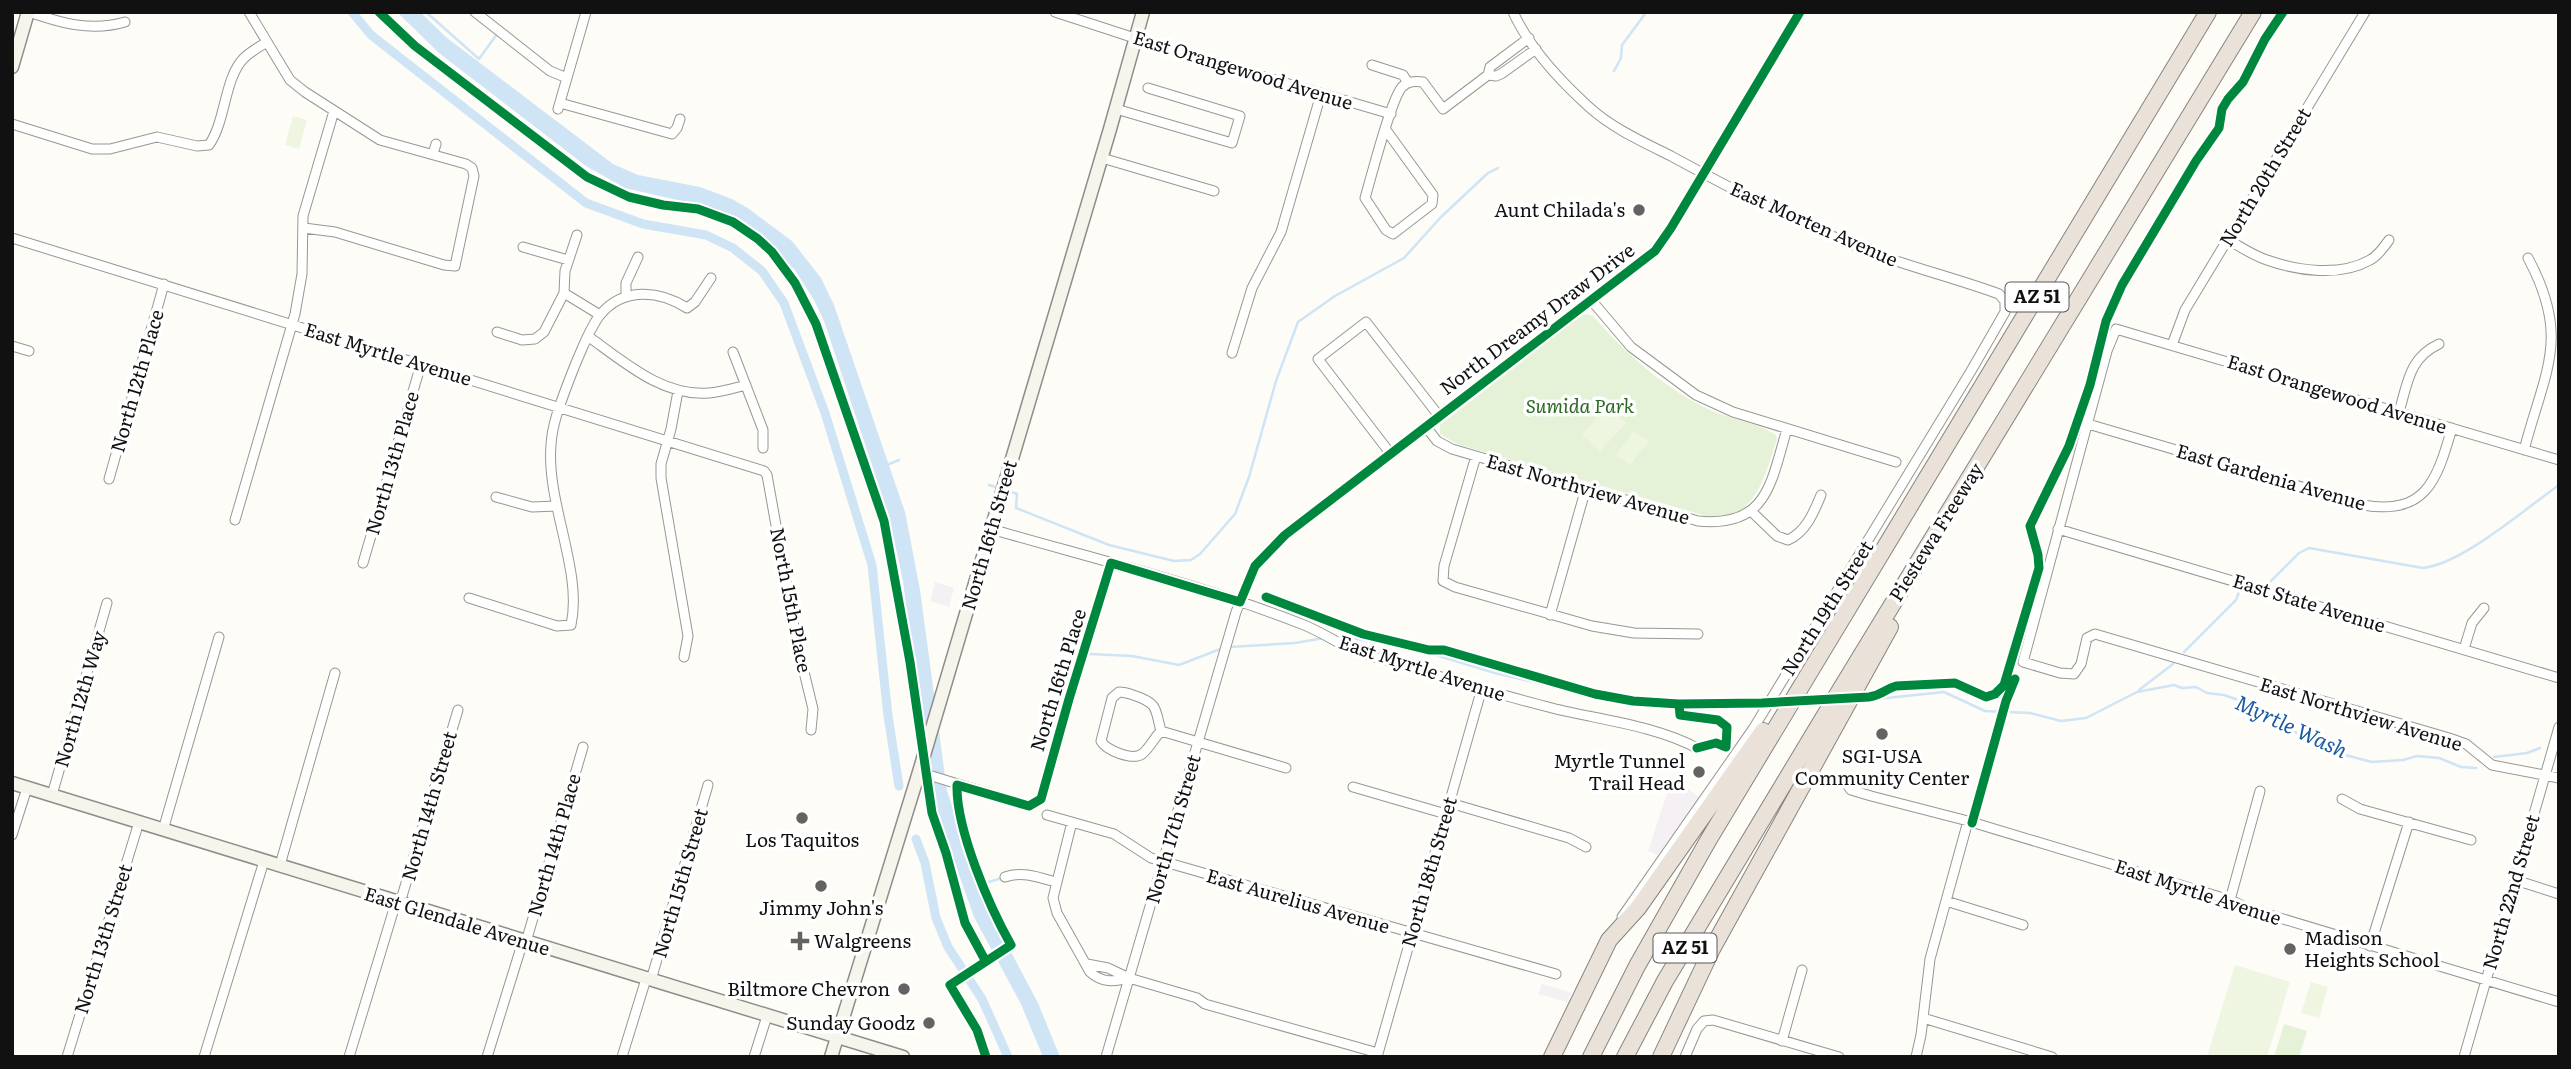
<svg xmlns="http://www.w3.org/2000/svg" width="2571" height="1069" font-family="Literata,serif">
  <rect width="100%" height="100%" fill="#fdfcf7"/>
  <path fill="#f5f0f3" d="M935,582L954,588L949,607L930,601Z
    M1671,781L1680,783L1699,797L1658,855L1648,851Z
    M1542,984L1572,993L1567,1002L1538,994Z"/>
  <path fill="#e5f2d8" d="M1588,314L1593,316C1627,355 1664,388 1710,410C1730,419 1758,423 1776,435L1777,439C1765,474 1756,524 1706,516L1457,444L1440,434V425L1582,315Z
    M2284,1024L2307,1031L2299,1057H2274Z"/>
  <path fill="#eef6e2" d="M293,116L307,120L299,149L285,145Z
    M1608,406L1626,423L1600,451L1582,435Z
    M1633,431L1647,440L1648,443L1630,465L1616,455Z
    M2235,965L2290,982L2267,1057H2207Z
    M2311,982L2328,987L2319,1018L2301,1013Z"/>
  <path fill="#cfe4f5" d="M397,12H420L447,38L613,164L638,175L700,187L732,199L749,209L792,241L821,278L834,305L905,512L920,590L947,791L986,905L1038,1003L1060,1057H1043L1021,1004L974,917L934,804L913,676L915,675L903,581L889,516L824,321L814,300L795,270L762,237L738,220L699,205L625,188L586,166L439,53Z"/>
  <g fill="none" stroke-linecap="round" stroke-linejoin="round">
    <path stroke="#cfe4f5" stroke-width="2.5" d="M426,12L479,59L497,34
      M1614,71L1621,58L1622,45L1645,14
      M889,464L899,460
      M989,485L999,488
      M1005,490L1017,494L1016,508L1109,545L1174,561L1191,560L1200,554L1235,514L1249,477L1276,381L1298,322L1335,296L1404,258L1441,217L1488,173L1498,168
      M2270,582L2299,553L2309,548L2423,568C2462,564 2525,509 2559,485
      M1334,637L1371,641L1426,652L1495,673L1633,705L1711,709L1760,706
      M1230,647L1295,643L1324,638
      M2184,652L2236,600L2239,592
      M1090,654L1132,656L1179,665L1223,648
      M2139,690L2173,664
      M1867,700L1944,692L1985,711L2030,713L2061,721L2086,718L2137,692L2174,685L2182,688L2196,687L2207,693L2224,695L2261,708L2301,736L2315,742H2325L2345,755L2372,762L2403,760L2417,756L2439,758L2461,767L2476,768
      M2494,757L2527,753L2540,748
      M979,885L1002,878"/>
    <path stroke="#cfe4f5" stroke-width="9" d="M352,12L371,35L586,203L643,224L706,235L733,248L762,271L784,303L825,413L872,565L888,716L899,786
      M916,839L925,863L936,918L948,947L982,999L1008,1057"/>
    <g stroke="#979795" stroke-width="11">
      <path id="street" d="M29,12C61,23 91,32 125,22
        M249,12L290,80L305,92L380,140L466,164L472,168L474,176L455,266L444,265L335,232L304,228
        M475,12L550,71L567,78
        M1055,12L1159,46L1391,114
        M1513,12C1530,49 1559,80 1589,107C1612,128 1643,142 1671,156C1739,193 1809,229 1882,256C1921,270 1961,280 1999,294L2005,301V312L1971,371L1753,729L1622,917
        M1372,65L1403,75L1408,83
        M1488,75L1496,76L1501,74L1536,49
        M560,103L672,134L677,128L680,119
        M558,109L586,12
        M1116,109L1232,143L1240,116L1148,88
        M12,124L92,149H110L157,137L197,146L209,145C226,121 224,78 244,58C250,52 259,47 267,42
        M1386,130L1433,195L1432,204L1393,234L1386,230L1365,198C1371,178 1391,99 1402,87C1408,81 1415,81 1423,82L1443,109L1488,75L1490,67L1529,38
        M433,154L436,144
        M1102,158L1214,191
        M12,238L764,471L767,475L797,643L813,709L811,730
        M2228,240C2241,247 2254,256 2267,260C2298,271 2340,277 2370,260C2378,256 2384,247 2389,240
        M523,247L568,260
        M564,293L600,315
        M626,296V283L638,257
        M1592,301L1631,347L1696,395L1733,412L1896,462
        M497,332L522,340L535,339L544,332L564,293L565,271L577,235
        M589,337C624,362 663,397 709,393C722,392 734,388 746,385
        M2172,345L2185,310L2365,12
        M12,346L29,351
        M733,352L763,430V448
        M1232,353L1252,288L1281,232L1321,94
        M678,391L671,429L661,464V478L688,636L684,657
        M2399,412C2408,382 2409,358 2439,344
        M2088,424L2363,505C2426,516 2437,480 2452,428
        M1426,427L1437,441L1452,449L1698,521C1768,528 1771,482 1787,429
        M2524,450C2545,370 2571,338 2528,258
        M1390,453L1318,359L1366,322L1439,416
        M1476,456L1444,566L1443,581L1455,587L1592,626L1634,633L1698,634
        M2559,460L2116,329L2107,351L2023,662L2060,673L2074,674L2081,664L2087,638L2095,634L2449,738L2466,744L2492,765L2559,778
        M109,479L164,284
        M496,497L532,507L556,506
        M1751,511L1777,536L1788,540C1806,532 1814,512 1821,495
        M235,520L295,314L302,274L303,216L334,111
        M991,529C1095,559 1203,585 1304,625C1324,633 1341,646 1361,653C1425,672 1488,692 1552,708C1600,720 1653,725 1697,748
        M2058,529L2559,678
        M363,563L421,364
        M469,598L557,626L571,625C583,571 546,503 551,445C552,424 561,402 568,383C574,367 590,327 600,315C623,287 659,290 687,308L695,302L711,278
        M1550,615L1586,488
        M2464,649L2472,623L2484,608
        M1119,692C1126,692 1130,694 1136,696C1159,704 1155,710 1161,731C1154,738 1149,749 1142,754C1132,761 1106,750 1101,741L1112,698Z
        M1161,731L1286,768
        M919,772L1029,806L1041,799L1069,699L1111,563
        M1842,778L1851,790L1871,796L1968,821L2230,900L2250,909L2559,1002
        M1353,787L1446,814
        M52,795L107,603
        M2342,799L2360,809L2471,840
        M1450,803L1569,838L1586,847
        M1047,815L1114,834L1151,858L1556,974
        M1072,822L1053,898L1057,913L1090,972C1102,983 1114,982 1129,978
        M163,830L219,637
        M12,835L27,788
        M280,865L335,673
        M1005,877C1023,871 1038,877 1055,882
        M2515,880L2559,894
        M2230,900L2260,791
        M1946,901L2023,925
        M400,903L458,710
        M526,942L583,747
        M2370,946L2409,822
        M1087,964L1108,968L1129,978L1197,998L1205,1004L1378,1053
        M651,980L708,785
        M1923,1018L2052,1057
        M1782,1041L1802,970
        M67,1057L139,822
        M204,1057L264,861
        M349,1057L396,902
        M487,1057L523,941
        M622,1057L646,979
        M754,1057L767,1016
        M1106,1057L1236,612L1255,566L1285,535L1655,251L1671,228L1800,12
        M1377,1057L1482,688
        M1685,1057L1697,1029L1704,1021L1713,1020L1839,1057
        M1916,1057L1921,1035L1930,959L1968,821
        M2464,1057L2559,727"/>
    </g>
    <g stroke="#8e8d8b" stroke-width="15">
      <path id="secondary" d="M12,67L28,12
        M12,783L903,1057
        M831,1057L919,772L1110,129L1143,12"/>
    </g>
    <g stroke="#858482" stroke-width="18">
      <path id="highway" d="M1552,1057L1609,940L1638,908L1763,731
        M1591,1057L1637,966L1709,839L2208,12
        M1625,1057L1665,981L1839,692L2253,12
        M1661,1057L1712,949L1890,627"/>
    </g>
    <use href="#street" stroke="#fffffe" stroke-width="9"/>
    <use href="#secondary" stroke="#f6f5ec" stroke-width="12"/>
    <use href="#highway" stroke="#eae2d8" stroke-width="16"/>
    <g stroke="#fff" stroke-width="13">
      <path id="cycleway" d="M379,12L415,46L587,177L629,197L663,205L698,209L733,222L758,239L772,252L795,283L816,324L884,521L910,662L932,813L946,853L965,923L985,960
        M1266,597L1363,634L1429,650H1444L1595,694L1633,701L1679,704
        M1697,748L1716,743L1726,747L1727,727L1718,720L1680,715L1679,704L1762,703L1869,697C1883,695 1885,689 1896,686L1955,683L1986,697L1995,694L2004,685L2039,568L2038,555L2030,526L2069,446L2090,385L2106,321L2122,285L2196,161L2219,128L2222,109L2228,99L2243,82L2265,39L2283,12
        M1972,823L2006,701L2015,679
        M986,1057L977,1030L950,985L1011,945C989,906 956,829 957,785L1029,806L1041,799L1069,699L1111,563L1240,602L1255,566L1285,535L1655,251L1671,228L1800,12"/>
    </g>
    <use href="#cycleway" stroke="#00873e" stroke-width="9"/>
  </g>
  <g fill="#646362" stroke="#fff" stroke-width="2.5">
    <circle cx="1639" cy="210" r="7"/>
    <circle cx="1882" cy="734" r="7"/>
    <circle cx="1699" cy="772" r="7"/>
    <circle cx="802" cy="818" r="7"/>
    <circle cx="821" cy="886" r="7"/>
    <path d="M796.5 930.5h7v7h7v7h-7v7h-7v-7h-7v-7h7z"/>
    <circle cx="2290" cy="949" r="7"/>
    <circle cx="904" cy="989" r="7"/>
    <circle cx="929" cy="1023" r="7"/>
  </g>
  <g text-anchor="middle" stroke-width="7" stroke-linejoin="round" paint-order="stroke">
    <g fill="#fff" stroke="#585858" stroke-width="2">
      <rect x="2005.5" y="282.5" width="63" height="29" rx="5"/>
      <rect x="1653.5" y="933.5" width="63" height="29" rx="5"/>
    </g>
    <g font-size="18" font-weight="bold" fill="#111">
      <text x="2037" y="303">AZ 51</text>
      <text x="1685" y="954">AZ 51</text>
    </g>
    <g font-size="19" fill="#111" stroke="#fff">
      <text transform="translate(1243 70) rotate(17)" y="7">East Orangewood Avenue</text>
      <text transform="translate(2265 177) rotate(-59)" y="7">North 20th Street</text>
      <text transform="translate(1814 224) rotate(24)" y="7">East Morten Avenue</text>
      <text transform="translate(1537 319) rotate(-37)" y="7">North Dreamy Draw Drive</text>
      <text transform="translate(388 354) rotate(17)" y="7">East Myrtle Avenue</text>
      <text transform="translate(137 381) rotate(-74)" y="7">North 12th Place</text>
      <text transform="translate(2337 394) rotate(17)" y="7">East Orangewood Avenue</text>
      <text transform="translate(392 463) rotate(-74)" y="7">North 13th Place</text>
      <text transform="translate(2271 477) rotate(16)" y="7">East Gardenia Avenue</text>
      <text transform="translate(1588 489) rotate(16)" y="7">East Northview Avenue</text>
      <text transform="translate(1936 532) rotate(-58)" y="7">Piestewa Freeway</text>
      <text transform="translate(989 535) rotate(-74)" y="7">North 16th Street</text>
      <text transform="translate(791 600) rotate(79)" y="7">North 15th Place</text>
      <text transform="translate(2309 603) rotate(17)" y="7">East State Avenue</text>
      <text transform="translate(1827 608) rotate(-58)" y="7">North 19th Street</text>
      <text transform="translate(1422 668) rotate(18)" y="7">East Myrtle Avenue</text>
      <text transform="translate(1058 680) rotate(-73)" y="7">North 16th Place</text>
      <text transform="translate(80 699) rotate(-74)" y="7">North 12th Way</text>
      <text transform="translate(2361 714) rotate(17)" y="7">East Northview Avenue</text>
      <text transform="translate(429 806) rotate(-74)" y="7">North 14th Street</text>
      <text transform="translate(1173 829) rotate(-74)" y="7">North 17th Street</text>
      <text transform="translate(554 845) rotate(-74)" y="7">North 14th Place</text>
      <text transform="translate(1429 872) rotate(-74)" y="7">North 18th Street</text>
      <text transform="translate(680 883) rotate(-74)" y="7">North 15th Street</text>
      <text transform="translate(2198 892) rotate(18)" y="7">East Myrtle Avenue</text>
      <text transform="translate(2511 892) rotate(-74)" y="7">North 22nd Street</text>
      <text transform="translate(1298 901) rotate(16)" y="7">East Aurelius Avenue</text>
      <text transform="translate(457 921) rotate(17)" y="7">East Glendale Avenue</text>
      <text transform="translate(103 939) rotate(-73)" y="7">North 13th Street</text>
    </g>
    <g font-size="19" fill="#111" stroke="#fff" text-anchor="end">
      <text x="1625" y="217">Aunt Chilada's</text>
      <text x="1882" y="763" text-anchor="middle">SGI-USA<tspan x="1882" dy="22">Community Center</tspan></text>
      <text x="1685" y="768">Myrtle Tunnel<tspan x="1685" dy="22">Trail Head</tspan></text>
      <text x="802" y="847" text-anchor="middle">Los Taquitos</text>
      <text x="821" y="915" text-anchor="middle">Jimmy John's</text>
      <text x="2304" y="945" text-anchor="start">Madison<tspan x="2304" dy="22">Heights School</tspan></text>
      <text x="814" y="948" text-anchor="start">Walgreens</text>
      <text x="890" y="996">Biltmore Chevron</text>
      <text x="915" y="1030">Sunday Goodz</text>
    </g>
    <g font-size="19" font-style="italic" fill="#2a6822" stroke="#fff">
      <text x="1580" y="413">Sumida Park</text>
    </g>
    <g font-size="21" font-style="italic" fill="#1d5aa0" stroke="#fff">
      <text transform="translate(2291 727) rotate(25)" y="7">Myrtle Wash</text>
    </g>
  </g>
  <rect width="2571" height="1069" fill="none" stroke="#111111" stroke-width="28"/>
</svg>
